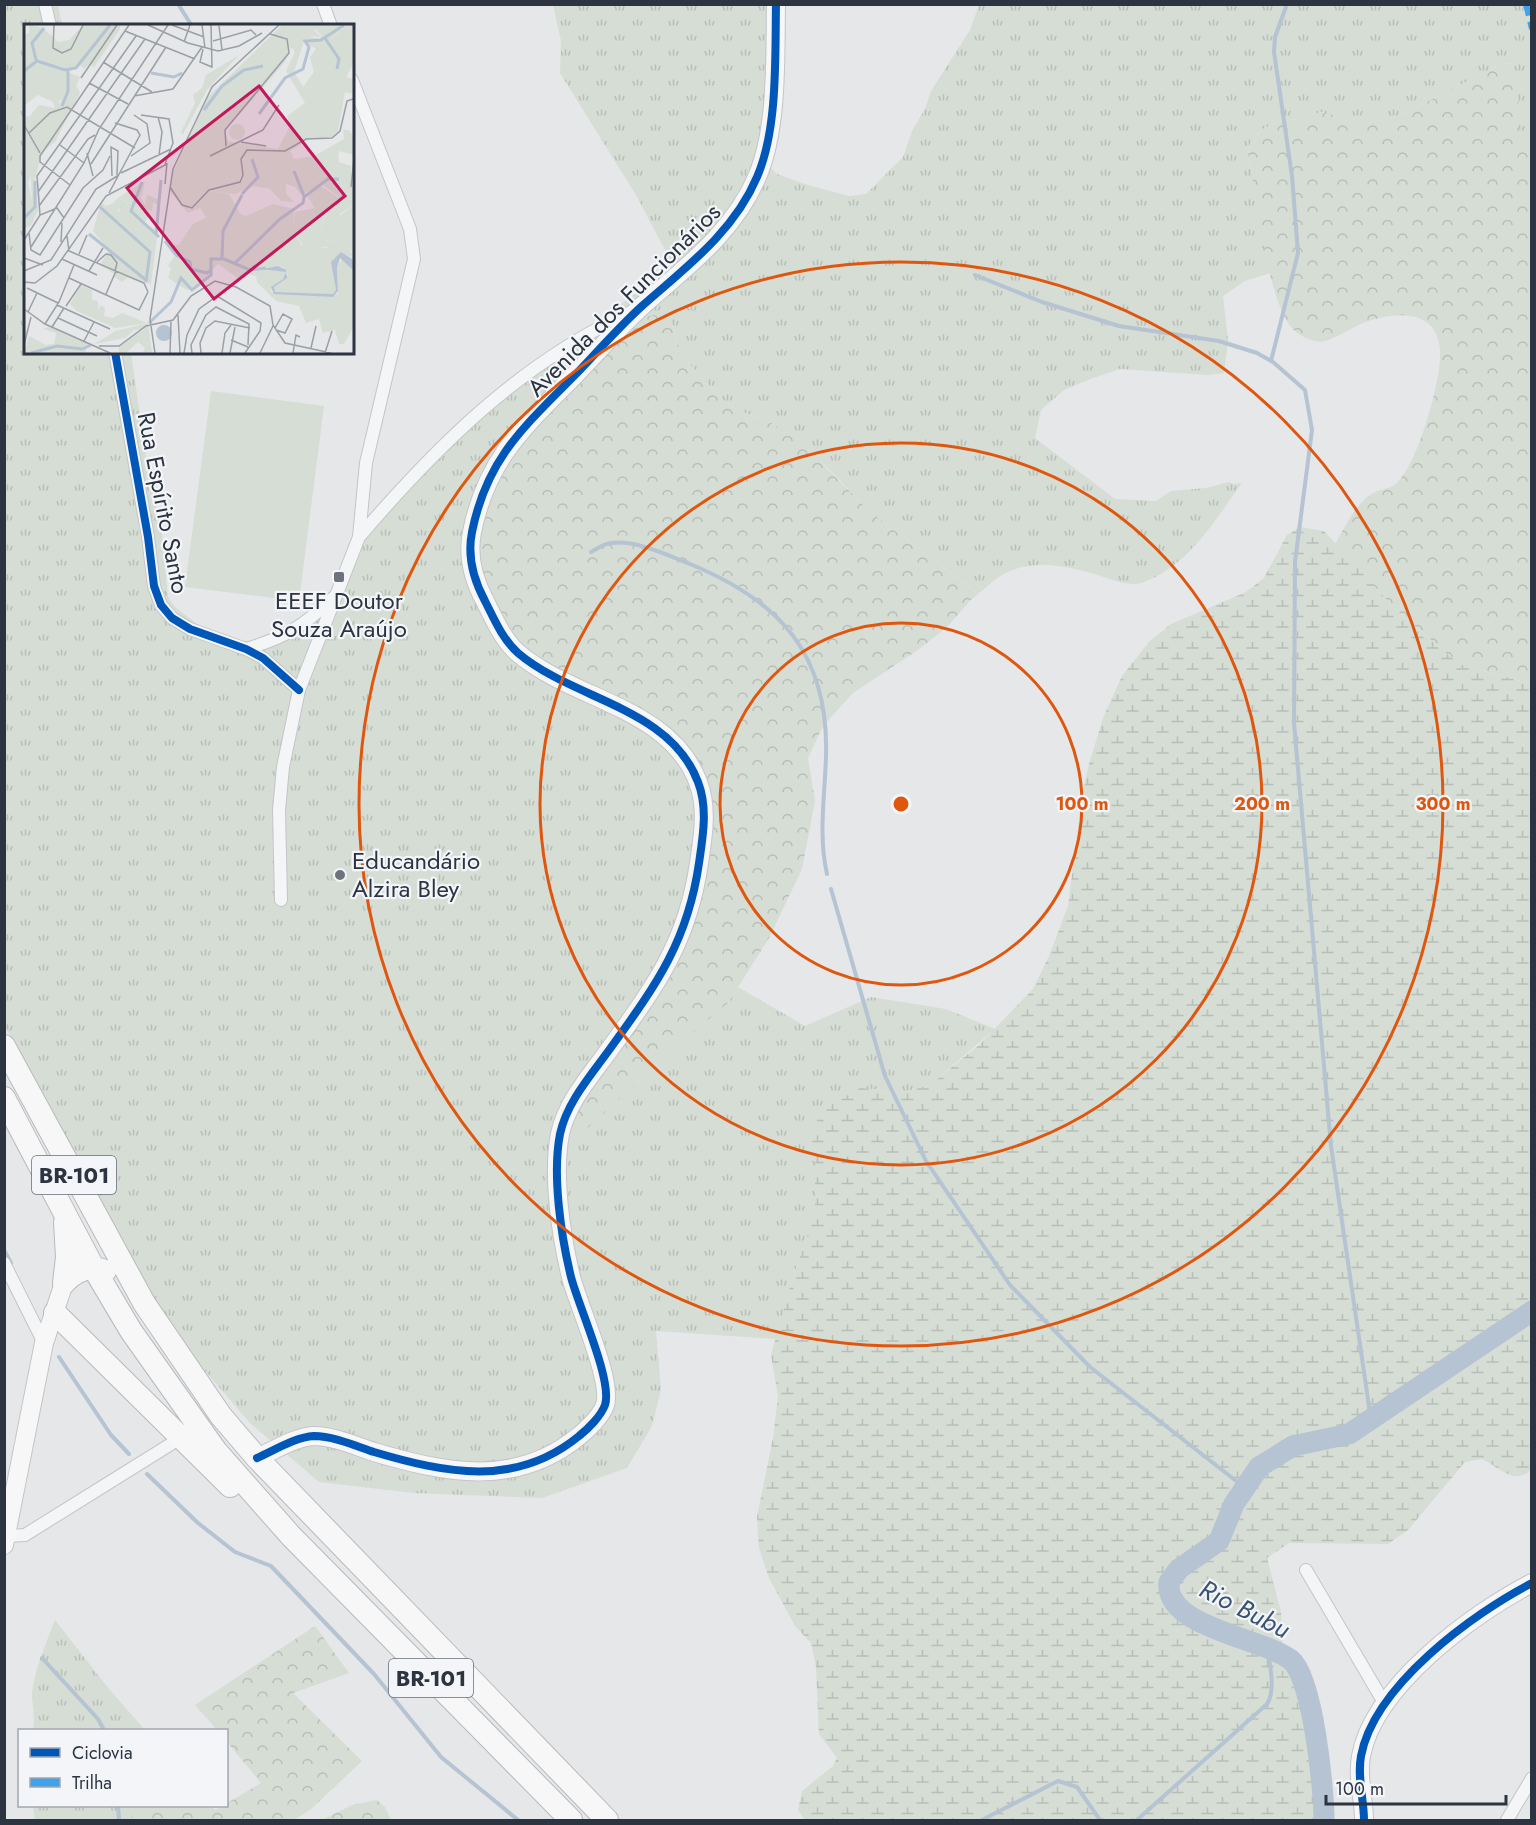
<svg xmlns="http://www.w3.org/2000/svg" width="1536" height="1825" font-family="Jost,sans-serif">
  <defs>
    <pattern id="grass-tufts" width="24" height="20" patternUnits="userSpaceOnUse" patternTransform="scale(1.5)"><rect width="24" height="20" fill="#d6ddd5"/><path d="M3 7l-1-3M5 7V3M7 7l1-3M15 17l-1-3M17 17v-4M19 17l1-3" fill="none" stroke="#b8beb8"/></pattern>
    <pattern id="forest-crowns" width="20" height="18" patternUnits="userSpaceOnUse" patternTransform="scale(1.5)"><rect width="20" height="18" fill="#d6ddd5"/><path d="M2 6a3 3 0 1 1 6 0M12 15a3 3 0 1 1 6 0" fill="none" stroke="#b8beb8"/></pattern>
    <pattern id="wetland-marsh" width="20" height="14" patternUnits="userSpaceOnUse" patternTransform="scale(1.5)"><rect width="20" height="14" fill="#d6ddd5"/><path d="M1 5h8M5 5V1M11 12h8M15 12V8" fill="none" stroke="#b8beb8"/></pattern>
  </defs>
  <rect width="100%" height="100%" fill="#e5e7e9"/>
  <path fill="url(#grass-tufts)" d="M4,5H58L62,25L26,26V352L131,353L146,457L162,534L168,597L174,606L206,631L227,640L249,641L287,632L334,590L346,563L404,480L570,340L674,267L636,195L560,73L561,41L553,5H771L761,158L777,174L808,185L849,196L866,194L903,157L912,131L925,109L931,91L970,30L979,5H1531V162L1520,138L1512,63L1502,64L1401,115L1368,123L1321,112L1299,119L1279,121L1263,129L1250,143L1248,154L1271,273L1245,281L1223,296L1228,341L1224,373L1208,375L1120,369L1093,378L1064,390L1041,410L1035,438L1115,499L1156,501L1171,491L1206,488L1229,482L1234,484L1242,483C1215,520 1189,565 1144,582C1133,587 1115,581 1104,577C1072,567 1033,557 1002,575C991,582 980,593 970,601L976,592L870,512L826,466L773,424L738,410L719,397L687,361L675,339L673,324L641,718L704,781L703,875L577,1138L678,1045L728,1003L738,987L805,1026L871,997L946,1009L995,1029L930,1085L894,1095L876,1089L810,1132L815,1152V1215L791,1283L776,1339L656,1331L661,1390L652,1426L627,1468L542,1498L414,1493L319,1482L250,1423L187,1350L132,1264L5,1026Z
    M55,1620L109,1689L145,1730H33C35,1717 33,1710 32,1698C31,1679 48,1638 55,1620Z
    M33,1806H131L132,1820H35Z"/>
  <path fill="url(#forest-crowns)" d="M1512,63L1518,96L1520,138L1532,162L1531,684L1459,664L1397,611L1335,544C1345,528 1355,503 1373,493C1380,489 1391,489 1397,483C1418,462 1438,390 1440,359C1443,311 1402,309 1366,322C1352,327 1339,337 1325,341C1315,343 1304,338 1296,332C1267,309 1257,192 1248,154L1250,143L1263,129L1279,121L1299,119L1321,112L1368,123L1401,115L1502,64Z
    M654,315L667,318L673,324L675,339L687,361L719,397L738,410L773,424L806,447L870,512L977,593L946,628L918,650L853,693L823,726L808,758L815,801L802,869L769,938L728,1003L678,1045L577,1138L568,1137L570,1111L646,1005L709,838L688,758L504,634L484,599L473,530L509,450L617,342L645,317Z
    M315,1626L349,1673L293,1693L362,1761L311,1809L294,1820H132L131,1806H211L215,1810L261,1783L227,1742L226,1730H217L195,1705Z
    M377,1800L385,1807L391,1820H322L352,1805Z"/>
  <path fill="url(#wetland-marsh)" d="M1300,527L1324,531L1397,611L1459,664L1531,684V1470C1514,1486 1499,1467 1482,1459L1465,1462L1408,1530L1388,1544L1289,1543L1267,1558L1281,1612L1283,1656L1301,1682L1313,1690L1315,1697L1314,1716L1319,1732L1330,1820H805L798,1810L802,1791L833,1766L837,1758L819,1734L816,1667L811,1643L795,1626L769,1578L759,1548L757,1517L773,1438L778,1396L771,1355L791,1283L815,1214V1152L810,1132L824,1109L860,1088L876,1089L894,1095L930,1085L980,1044L1033,989L1049,956L1068,906L1082,796L1089,764L1103,718L1122,676L1149,642L1171,624L1246,592L1264,578L1287,535Z"/>
  <path fill="#d6ddd5" d="M211,391L324,406L299,601L185,587Z"/>
  <g fill="none" stroke-linecap="round" stroke-linejoin="round">
    <path stroke="#b5c3d2" stroke-width="4" d="M178,4L192,26
      M975,275L1042,302L1119,326L1219,341L1257,353L1273,362L1305,390L1312,430L1295,562L1294,723L1331,1146L1371,1420
      M1271,361L1298,253L1292,176L1274,52L1275,37L1287,4
      M591,552C597,549 605,543 611,543C637,540 667,555 690,564C780,601 829,654 826,756C825,795 818,835 827,874
      M831,889L885,1076L926,1161L1010,1285L1090,1367L1244,1487
      M4,1250L11,1263
      M59,1357L111,1435L129,1454
      M147,1474L198,1523L235,1552L271,1566L374,1674L441,1757L518,1820
      M42,1658L98,1719L104,1730
      M118,1806L119,1820
      M982,1820L1058,1781L1077,1787L1100,1820
      M1137,1820L1267,1704C1276,1691 1270,1661 1266,1646"/>
    <path stroke="#b5c3d2" stroke-width="21" d="M1324,1820C1324,1790 1313,1678 1291,1660C1264,1638 1164,1628 1169,1582L1179,1569L1219,1541L1234,1504L1259,1467L1293,1446L1349,1434L1532,1311"/>
    <g stroke="#c3c5c7" stroke-width="14">
      <path id="street" d="M45,4L50,26
        M323,4L331,26
        M115,352L148,537L154,586L161,605L172,618L190,629L246,649L263,658L299,690
        M359,537C436,447 520,363 629,313
        M246,649C286,637 304,626 334,597
        M281,900L279,810L283,767L299,690L359,537L366,463L414,259L410,229L352,80
        M4,1263L44,1343
        M7,1536L25,1535L179,1439
        M1306,1570L1386,1706
        M1507,1820L1532,1778"/>
    </g>
    <g stroke="#c3c5c7" stroke-width="20">
      <path id="secondary" d="M257,1458C275,1450 295,1437 314,1436C333,1436 356,1446 374,1452C445,1473 516,1488 579,1436C588,1429 601,1416 605,1405C613,1381 578,1305 571,1277C561,1236 552,1175 560,1134C567,1101 593,1073 612,1046C657,984 688,940 699,863C703,836 708,808 698,782C670,707 573,700 518,653C503,640 494,619 485,601C473,579 467,557 472,532C487,457 526,425 577,373C598,351 619,327 642,306C685,268 734,232 757,177C778,129 775,57 776,4
        M4,1545L44,1343L64,1283
        M1364,1820C1364,1799 1357,1778 1361,1756C1374,1686 1472,1614 1532,1583"/>
    </g>
    <g stroke="#b7babd" stroke-width="24">
      <path id="highway" d="M4,1046L144,1303L221,1416L257,1458L607,1820
        M4,1098L93,1267L131,1331L216,1451L291,1536L571,1820
        M64,1283C75,1271 89,1264 105,1271
        M64,1283L67,1257L65,1222
        M55,1313L230,1486"/>
    </g>
    <use href="#street" stroke="#f4f5f6" stroke-width="12"/>
    <use href="#secondary" stroke="#f7f7f8" stroke-width="18"/>
    <use href="#highway" stroke="#f7f7f8" stroke-width="22"/>
    <path stroke="#3ea3ec" stroke-width="6" stroke-dasharray="12 6" stroke-linecap="butt" d="M1526,4L1532,29"/>
    <g stroke="#f3f5f8" stroke-width="11">
      <path id="cycleway" d="M115,352L148,537L154,586L161,605L172,618L190,629L246,649L263,658L299,690
        M257,1458C275,1450 295,1437 314,1436C333,1436 356,1446 374,1452C445,1473 516,1488 579,1436C588,1429 601,1416 605,1405C613,1381 578,1305 571,1277C561,1236 552,1175 560,1134C567,1101 593,1073 612,1046C657,984 688,940 699,863C703,836 708,808 698,782C670,707 573,700 518,653C503,640 494,619 485,601C473,579 467,557 472,532C487,457 526,425 577,373C598,351 619,327 642,306C685,268 734,232 757,177C778,129 775,57 776,4
        M1364,1820C1364,1799 1357,1778 1361,1756C1374,1686 1472,1614 1532,1583"/>
    </g>
    <use href="#cycleway" stroke="#0057b8" stroke-width="8"/>
  </g>
  <g fill="none" stroke="#df570f" stroke-width="3">
    <circle cx="901" cy="804" r="181"/>
    <circle cx="901" cy="804" r="361"/>
    <circle cx="901" cy="804" r="542"/>
  </g>
  <g fill="#6d737c" stroke="#f3f5f8" stroke-width="2">
    <rect x="333" y="571" width="12" height="12" rx="3"/>
    <circle cx="340" cy="875" r="6"/>
  </g>
  <g text-anchor="middle" stroke-width="4.5" stroke-linejoin="round" paint-order="stroke">
    <g fill="#f3f5f8" stroke="#686e79" stroke-width="1.5">
      <rect x="32" y="1156" width="84" height="38" rx="4.5"/>
      <rect x="389" y="1659" width="84" height="38" rx="4.5"/>
    </g>
    <g font-size="22" font-weight="bold" fill="#2c3442">
      <text x="74" y="1183">BR-101</text>
      <text x="431" y="1686">BR-101</text>
    </g>
    <g font-size="24" fill="#2c3442" stroke="#f3f5f8">
      <text transform="translate(624 300) rotate(-45)" y="8">Avenida dos Funcionários</text>
      <text transform="translate(163 503) rotate(79)" y="8">Rua Espírito Santo</text>
    </g>
    <g font-size="24" fill="#2c3442" stroke="#f3f5f8">
      <text x="339" y="609">EEEF Doutor<tspan x="339" dy="28">Souza Araújo</tspan></text>
      <text x="352" y="869" text-anchor="start">Educandário<tspan x="352" dy="28">Alzira Bley</tspan></text>
    </g>
    <g font-size="26" font-style="italic" fill="#385374" stroke="#f3f5f8">
      <text transform="translate(1245 1609) rotate(27)" y="9">Rio Bubu</text>
    </g>
  </g>
  <g transform="translate(24 24)">
    <rect width="330" height="330" fill="#e5e7e9"/>
    <path d="M5,1L19,4L34,18L45,16L59,1H96V5L70,43L66,40L60,45L55,40L47,47L34,42L29,46L42,54L41,68L34,80L48,72L52,61L56,69L31,118L18,128L11,155L7,153L4,158L8,177L3,180H0V91L5,93L15,81L31,84L29,78L14,71L0,82V58L14,40L12,35L0,43V11L5,9ZM258,1H285L297,13L286,12L283,16L307,15L324,1H330V39L322,53L330,55V70L321,68L314,107L308,113L286,115L266,127L270,135L290,132L320,115L319,106H325L330,113V131L316,127L314,131L315,138L327,142L330,181L315,190L330,203L329,217L297,206L303,189L315,173L298,160L277,171L271,163L262,160V170L270,178L257,177L246,165L248,126L228,124L214,160L186,167L205,170L217,191L199,184L182,193L176,184L164,189L146,168L148,151L184,73ZM280,17L292,25L286,33L290,48L279,63L270,48ZM267,23L271,28L262,47L281,79L263,92L266,102L254,125L204,117L201,107L261,38ZM215,31L183,66L159,110L157,108L171,79L169,71L178,64L182,51ZM121,157L118,171L105,180L95,173ZM77,178L82,182L89,179L94,183V194L100,203L96,213L100,239L90,250L76,241L85,226L69,207ZM280,210L324,222L330,234L302,223L281,224L274,214ZM57,261L68,266V276L74,277V286L77,281L81,284L80,292L89,294L98,289L123,299L91,304L53,287L46,280ZM124,299L128,329H119L121,324L114,318L102,329H95V322L121,305L110,306L101,314L70,320L92,307ZM5,312L20,320L23,328L49,322L62,324V329H0Z" fill="#d6ddd5" fill-rule="evenodd"/>
    <path d="M285,1H318L298,13L293,6L285,5ZM8,33L14,41L0,58V43ZM24,41L56,53L48,72L36,82L42,54L26,46ZM234,124L249,128L247,165L229,162L211,170L185,167L214,160L218,156L217,135L223,125ZM7,153L11,155L14,186L7,201L0,205V180L8,177ZM294,160L315,174L303,187L297,206L330,215V230L324,222L303,216H289L280,210L274,214L269,204L271,188L291,184L284,173ZM115,170L121,181L123,171L136,176L134,181L129,178L128,187L119,185L126,190L120,200L134,206L127,260L103,254L98,258L89,252L100,239L87,223L100,203L92,192L96,186L89,179L95,173L104,180ZM330,181V203L315,192ZM25,303L65,320L60,324L49,322L23,328L19,321L30,320L32,312V309L19,305Z" fill="#d6ddd5"/>
    <path d="M318,1H324L296,23L280,11L296,15L299,8L305,10ZM249,180L270,185L269,204L277,221L319,226L330,234L319,228L308,237L312,266L309,270L251,268L250,263L262,254L264,250L259,243L254,242L238,244L262,248L259,255L248,262L247,268L307,273L314,270L313,244L318,234L330,247V302L320,320H315L311,306L299,309L295,295L282,299L275,282L252,277L233,258L232,252L225,250L214,254L194,240L170,265L163,266L144,254L147,244L144,242L152,230L149,221H155L168,201L199,184L222,192Z" fill="#d6ddd5"/>
    <path d="M205 108a8 8 0 1 1 16 0a8 8 0 1 1-16 0Z" fill="#d6ddd5"/>
    <path d="M317,228L330,236V247L316,234L313,244L314,267L309,273L250,270L247,263L259,255L262,248L237,245L254,242L262,246L263,254L250,263L251,268L309,270L312,266L307,238ZM132 309a8 8 0 1 1 16 0a8 8 0 1 1-16 0Z" fill="#b5c3d2"/>
    <path fill="none" stroke="#b5c3d2" stroke-width="3" d="M301,14L315,35L313,45M12,36L8,19L20,4M0,47L13,37L41,46L52,44L86,1M127,49L150,53L158,49M38,82L44,67V46M180,86L198,62L220,46L239,42M235,90L261,54L279,45L285,23L281,17L297,16L320,1M270,147L280,172M118,158L107,187L135,213M218,170L234,153L228,135M76,183L126,228L122,258M0,194L11,183V157M65,210L122,256M132,211L137,156M141,217L152,231L166,238L167,245L183,249L188,245M198,235L199,207L218,171M210,240L256,195L279,179L280,173L304,155H315M125,299L147,278L157,254L168,266L187,251V235H200L226,246L242,244M7,329L33,322L58,325L67,321"/>
    <path fill="none" stroke="#9b9fa6" stroke-width="1.5" d="M30,1L29,24L38,29L47,25L59,1M124,1L164,19L194,27L215,22L238,9M148,1L180,13M178,1L181,24M195,2L198,26M101,7L171,35M189,17L227,6L232,11M160,18L166,1M179,25L176,38L188,43L187,1M79,38L128,68M57,54L93,1M65,59L104,80M330,66V85M110,72L149,65L178,23M117,91L145,95L149,119L141,140M134,93L138,108L135,131M0,101L16,129M5,109L26,89L43,83L111,124M217,118L242,122M36,121L60,139M202,122L201,106L265,29L263,15L246,10M63,129L69,152M107,132L126,119L123,100L110,91M186,132L239,106L255,81M67,140L142,23M97,149L147,125M88,152L87,123L94,127L93,151M141,160L143,139M46,161L16,138V132L105,1M146,163L158,181L168,184L185,166L216,158L219,151L217,135L223,126L261,127L282,115L308,114L316,107L323,77L329,75M327,163L330,135M14,168L121,15M85,169L116,111L113,106L91,99M15,182L64,115L71,111M16,191L13,152L112,12M5,209L7,226L16,231L59,164L79,146L86,132M43,212L45,227L120,259L124,268M0,216L16,191L33,184L40,194M37,218L38,199M7,223L60,139L75,105L144,1M55,230L63,211M0,234L19,241M38,235L73,251M73,238L82,230L87,231L93,239L91,247M0,247L27,236L72,165L95,151M65,247L79,224M45,254L115,286L124,268M0,258L11,259L33,242L82,172L143,140M3,264L34,279M82,270L92,247M33,281L86,305M42,282L57,260M0,285L21,300L86,329M4,288L13,269M154,291L156,329M34,294L73,312M21,300L35,278L50,241M28,303L40,284M251,304L259,290L268,295L261,309L252,306M207,316L224,323M60,317L70,298M0,321L7,293M75,322H95L122,302L149,296L167,272L191,257L212,263L246,282L249,301L261,319L307,329M287,324L292,302M131,329L126,295L149,145L188,63L255,1M146,329L147,296M160,329L163,311L175,285L193,272L237,299L236,307L221,329M168,329L167,321L182,291L192,283L225,300L224,321M177,329L176,319L182,304L191,297L226,304M198,329L201,309L207,301M206,329L211,303M236,329L249,302M269,329L272,311L276,313M301,329L308,307"/>
    <path fill="#c2185b" fill-opacity="0.15" stroke="#c2185b" stroke-width="3" d="M235,62L321,172L190,275L103,164Z"/>
    <rect width="330" height="330" fill="none" stroke="#2c3442" stroke-width="3"/>
  </g>
  <circle cx="901" cy="804" r="9" fill="#df570f" stroke="#f3f5f8" stroke-width="3"/>
  <g font-size="18" text-anchor="middle" font-weight="bold" fill="#df570f" stroke="#f3f5f8" stroke-width="4.5" stroke-linejoin="round" paint-order="stroke">
    <text x="1082" y="810">100 m</text>
    <text x="1262" y="810">200 m</text>
    <text x="1443" y="810">300 m</text>
  </g>
  <rect width="1536" height="1825" fill="none" stroke="#2c3442" stroke-width="12"/>
  <rect x="18" y="1729" width="210" height="78" fill="#f3f5f8" stroke="#a3a8af" stroke-width="1.5"/>
  <rect x="30" y="1748" width="30" height="9" fill="#0057b8" stroke="#a3a8af" stroke-width="1.5"/>
  <text x="72" y="1759" font-size="18" fill="#2c3442">Ciclovia</text>
  <rect x="30" y="1778" width="30" height="9" fill="#3ea3ec" stroke="#a3a8af" stroke-width="1.5"/>
  <text x="72" y="1789" font-size="18" fill="#2c3442">Trilha</text>
  <path d="M1326 1795v9h180v-9" fill="none" stroke="#2c3442" stroke-width="3"/>
  <text x="1335" y="1795" font-size="18" fill="#2c3442" stroke="#f3f5f8" stroke-width="4.5" paint-order="stroke">100 m</text>
</svg>
